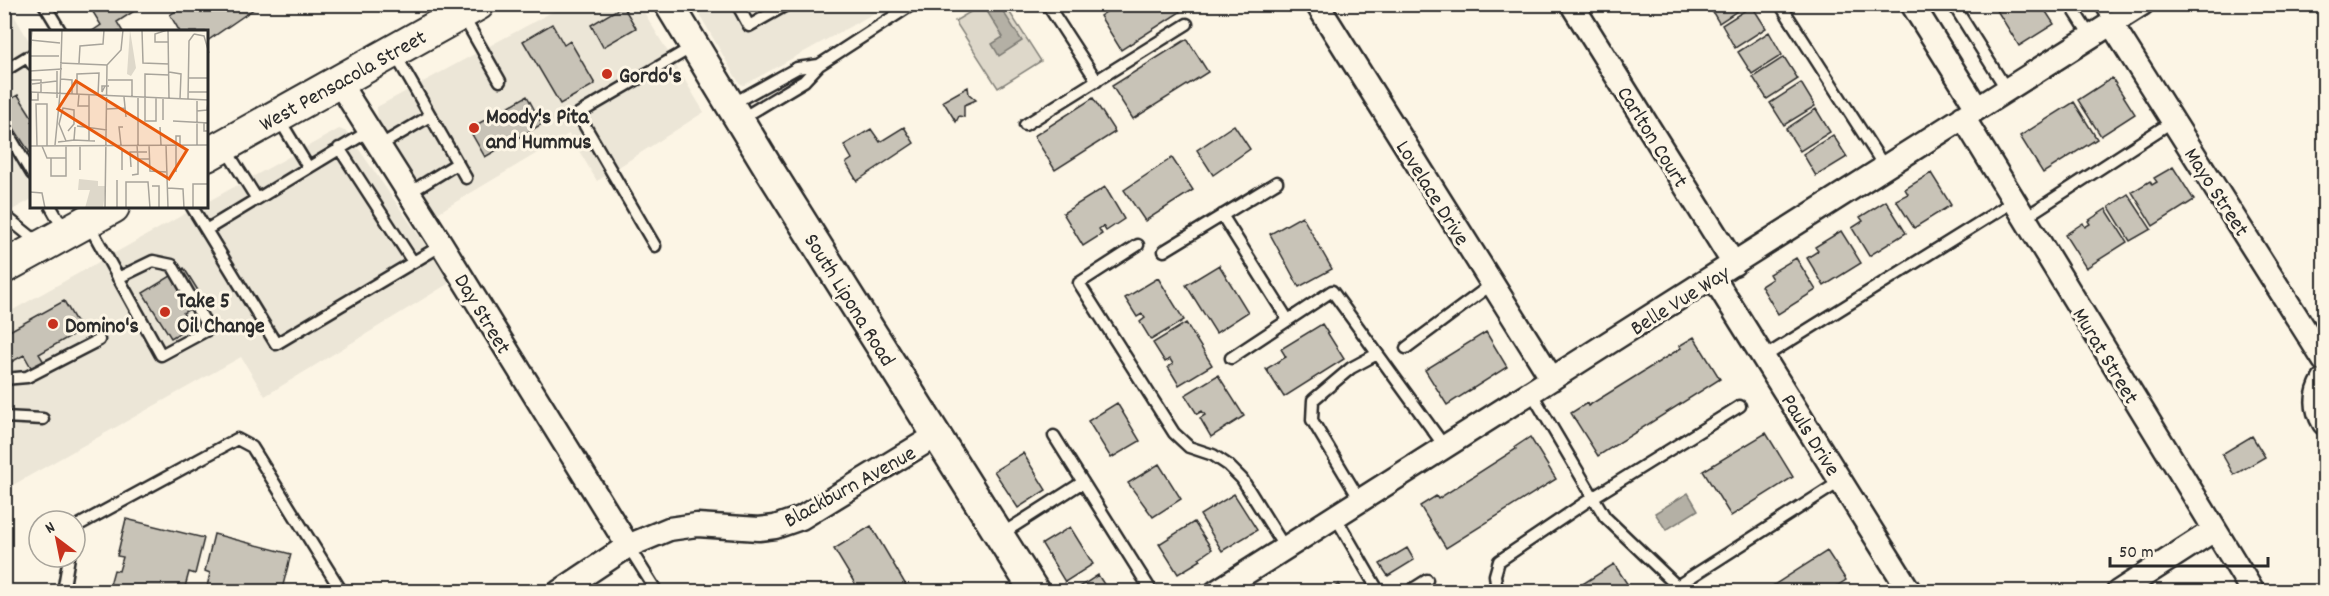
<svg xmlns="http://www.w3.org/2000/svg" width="2329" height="596" font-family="Dekko,sans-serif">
  <rect width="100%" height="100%" fill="#fcf5e5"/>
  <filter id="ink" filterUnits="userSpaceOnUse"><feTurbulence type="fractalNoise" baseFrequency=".0167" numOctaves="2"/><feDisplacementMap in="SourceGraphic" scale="12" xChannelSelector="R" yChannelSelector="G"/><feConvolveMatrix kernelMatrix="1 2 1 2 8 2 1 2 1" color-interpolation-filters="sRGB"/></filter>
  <g filter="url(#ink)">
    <path fill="#ece6d7" d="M7,4L31,44L32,199L5,214L4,5Z
      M639,4L704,112L597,181L569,134L434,215L378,122L377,107L565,5Z
      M694,5L888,4L889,5L744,85L739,83Z
      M339,129L347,132L451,282L265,396L241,357L13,485L4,465V315L197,207H207V202Z"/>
    <path fill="#ded8ca" stroke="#84827a" stroke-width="1.5" d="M982,5H1005L1041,61L998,88L955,21Z"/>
    <path fill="#b4b0a5" stroke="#7d7b74" stroke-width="1.5" d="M991,5H999L1022,41L999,56L992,44L1003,37L985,8Z
      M1688,493L1698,510L1666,530L1655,513Z"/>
    <path fill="#c8c3b7" stroke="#2b2b2b" stroke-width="1.5" d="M88,4H137L139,8L117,22L123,32H91L101,25Z
      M186,4H261L207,41V32H180L170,15Z
      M1118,4H1175L1180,12L1121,50L1100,16Z
      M1708,4H1748L1719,23Z
      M1993,4H2041L2054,24L2019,46Z
      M623,6L636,28L603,47L591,25Z
      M1752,6L1766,28L1735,48L1722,25Z
      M552,24L564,45L570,41L595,84L560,104L523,41Z
      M1769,32L1782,55L1752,74L1738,52Z
      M1187,39L1208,72L1133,119L1112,86Z
      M1784,57L1798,79L1767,99L1753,77Z
      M2112,78L2135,114L2101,136L2078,100Z
      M1801,83L1815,106L1784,125L1770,103Z
      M968,87L969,94L976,100L964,105V117L959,116L956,122L943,101Z
      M18,95L32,117V156L4,113V103Z
      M527,96L542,124L485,157L469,129Z
      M1093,98L1115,132L1055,170L1034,136Z
      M2074,102L2097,139L2043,173L2020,136Z
      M1816,109L1830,132L1800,151L1786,129Z
      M1234,125L1250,149L1213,175L1197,150Z
      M904,127L914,143L857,181L846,163L852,159L844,145L871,129L880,142Z
      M1833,135L1847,157L1816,176L1803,154Z
      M1172,158L1193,190L1145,221L1124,190Z
      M2173,167L2194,200L2153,226L2132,192L2150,181L2152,185L2157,182L2154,178Z
      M1931,173L1951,205L1914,228L1896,200L1908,194L1905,189Z
      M1105,187L1124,219L1106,231L1103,226L1099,229L1102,234L1083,246L1063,213Z
      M2128,194L2151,229L2130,241L2109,207Z
      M1886,201L1906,233L1869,256L1852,228L1863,221L1860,217Z
      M2106,209L2127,242L2086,268L2065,235L2083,223L2085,227L2090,224L2088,221Z
      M1302,216L1332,269L1299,287L1270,234Z
      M1841,231L1861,263L1824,286L1807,258L1818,251L1815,247Z
      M1796,258L1816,290L1778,314L1761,286L1772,279L1769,274Z
      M1219,265L1248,312L1216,333L1186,285Z
      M184,268L204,300L183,313L191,326L171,338L143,293Z
      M1158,278L1184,320L1151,340L1140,322L1145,318L1142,314L1137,317L1125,298Z
      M64,301L81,330L39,354L44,362L32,369L24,355L4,366V334Z
      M1186,323L1212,365L1179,385L1168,367L1173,364L1170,359L1165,362L1153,343Z
      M1322,324L1344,359L1284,397L1266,369L1286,357L1281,349Z
      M1486,332L1507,367L1447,405L1425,370Z
      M1694,337L1720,379L1598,456L1571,413L1587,403L1588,406L1681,348L1679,346Z
      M1218,375L1244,416L1211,437L1200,418L1205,415L1202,411L1197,414L1185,395Z
      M1117,403L1140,441L1111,458L1088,421Z
      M1766,433L1793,477L1731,516L1703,471Z
      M2252,436L2265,457L2234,475L2222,454Z
      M1530,437L1556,479L1446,548L1420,506L1436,496L1438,499L1516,449L1515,447Z
      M1023,453L1046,490L1018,508L994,471Z
      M1159,464L1181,499L1153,517L1128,483Z
      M1234,494L1257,530L1222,551L1200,515Z
      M126,519L204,538L195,574L189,572L185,587L191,588L190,592H108L114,570L119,571L123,557L117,556Z
      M1194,522L1212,549L1199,558L1201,560L1178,574L1159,544Z
      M871,526L910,592H860L834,549Z
      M1070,527L1093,564L1065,582L1042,544Z
      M214,534L291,554L282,589L276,588L275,592H200L201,586L207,587L210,573L205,571Z
      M1407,548L1414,560L1388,576L1380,564Z
      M1827,551L1846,580L1837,586L1841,592H1763Z
      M1614,564L1630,588L1624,592H1570Z
      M1098,575L1109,592H1072Z
      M1339,584L1343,592H1327Z"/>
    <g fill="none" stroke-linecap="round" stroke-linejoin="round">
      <g stroke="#2b2b2b" stroke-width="15">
        <path id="service" d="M44,4L61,32
          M737,4L749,26L788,4
          M1047,4L1097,81
          M1780,4L1884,166
          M1953,4L2007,90
          M2070,4L2091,37
          M2100,4L2111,23
          M463,16L500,81
          M395,54L466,178
          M4,71L27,57L32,64
          M730,105L797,68L819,65
          M279,119L308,167
          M739,120L804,81L819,65L913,4
          M1025,125L1187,24
          M4,127L32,174
          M379,146L430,116
          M225,148L257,199
          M339,148L413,262
          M409,193L458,163
          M51,207L64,230
          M192,207L276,344L442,245
          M4,215L40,244
          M1222,215L1288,320
          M2024,218L2173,121
          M88,223L161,355L209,329L172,265L153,261L118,278
          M206,230L369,131
          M1138,245L1079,283L1174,433L1189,447L1213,455L1228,465L1242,479L1285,548
          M655,246L578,114L694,46
          M1164,251L1277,182
          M1406,348L1492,284
          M1764,357L2014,201
          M1231,358L1332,291L1445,447
          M4,379L27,377L99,340
          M1531,392L1605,517L1677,586L1841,481
          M4,417L43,419
          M1054,436L1152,592
          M1360,500L1312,420L1313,400L1351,368L1377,354
          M1335,516L1379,592
          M75,527L237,439L252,447L342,592
          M1000,535L1083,482
          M628,546L657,592
          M63,592L69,557
          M1408,592L1427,580
          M1497,592L1495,575L1499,561L1592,498L1740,406"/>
      </g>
      <g stroke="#2b2b2b" stroke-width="27">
        <path id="minor" d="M1317,4L1552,379
          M1912,4L1977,108
          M1574,8L1734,264
          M2111,23L2324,360
          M338,81L442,245L628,546
          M1963,117L2253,592
          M1713,277L1910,592
          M2324,380C2315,395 2315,408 2324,423
          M559,592L628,546L669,529L697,525L759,529L775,527L801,518L937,435
          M1216,592L2142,4
          M2118,592L2214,530"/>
      </g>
      <g stroke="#2b2b2b" stroke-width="33">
        <path id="tertiary" d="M669,4L771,172L1035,592"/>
      </g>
      <g stroke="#2b2b2b" stroke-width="36">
        <path id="secondary" d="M207,155L478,4
          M4,267L113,207"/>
      </g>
      <use href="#service" stroke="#fcf5e5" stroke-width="10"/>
      <use href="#minor" stroke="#fcf5e5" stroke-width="22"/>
      <use href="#tertiary" stroke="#fcf5e5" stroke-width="28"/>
      <use href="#secondary" stroke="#fcf5e5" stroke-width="32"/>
    </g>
  </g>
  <g fill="#c8321e" stroke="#fcf5e5" stroke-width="2">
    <circle cx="607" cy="74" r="6"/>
    <circle cx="474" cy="128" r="6"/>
    <circle cx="165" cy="312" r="6"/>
    <circle cx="53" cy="324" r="6"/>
  </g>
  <g text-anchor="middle" stroke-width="6" stroke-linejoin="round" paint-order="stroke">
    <g font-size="22" font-weight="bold" fill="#2b2b2b" stroke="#fcf5e5" text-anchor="start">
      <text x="619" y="82">Gordo's</text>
      <text x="486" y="123">Moody's Pita<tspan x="486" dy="25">and Hummus</tspan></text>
      <text x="177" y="307">Take 5<tspan x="177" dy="25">Oil Change</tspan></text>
      <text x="65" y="332">Domino's</text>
    </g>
    <g font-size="22" fill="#2b2b2b" stroke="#fcf5e5">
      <text transform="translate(342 79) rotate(-29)" y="8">West Pensacola Street</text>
      <text transform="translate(1654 136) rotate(58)" y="8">Carlton Court</text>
      <text transform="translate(2218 191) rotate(57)" y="8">Mayo Street</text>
      <text transform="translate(1434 192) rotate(58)" y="8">Lovelace Drive</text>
      <text transform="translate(851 299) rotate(58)" y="8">South Lipona Road</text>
      <text transform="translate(1679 299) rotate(-32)" y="8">Belle Vue Way</text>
      <text transform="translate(484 313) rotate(59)" y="8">Day Street</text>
      <text transform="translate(2107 355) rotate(59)" y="8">Murat Street</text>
      <text transform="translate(1812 434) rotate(58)" y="8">Pauls Drive</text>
      <text transform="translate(849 485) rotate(-29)" y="8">Blackburn Avenue</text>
    </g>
  </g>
  <g transform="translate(30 30)">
    <rect width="178" height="178" fill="#fcf5e5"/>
    <path d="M100,0L106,38L101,46L97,44ZM49,149L68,151V156H76L73,178H55L60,160H48Z" fill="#ded8ca"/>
    <path fill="none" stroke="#a8a49b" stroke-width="1.5" d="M112,0L113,33L139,34M137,0L125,4V12H138M138,0L139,69M164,4L174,6L179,23M0,10L30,13M0,23L2,0M0,26H29M30,33L77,35M49,33L50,16L73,14L74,0M0,41L32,39M139,42L151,44L150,69M159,48H179M31,49L42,50V64M0,50H11V62M78,50H102V66M2,54L27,51M75,56L72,62V56H79M0,62L179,70M1,62V70H8V63M159,62H179M30,63L32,0M47,64V44L69,43L68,65M49,64L48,76H59M59,65V111M94,67L96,87M27,68V41M108,68V115M115,68V91H126V68M115,68V44L139,45M158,70L159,11L164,4M77,79L95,78M167,81L177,80L178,72M133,90V69M143,91L179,93M174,93V101H178V93M47,96L77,100M130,97L131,115M43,110L65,111M36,111L29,94L33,78L44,80V94L38,101M28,112L44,110L45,97M25,115L30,64M91,115L89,97H93M107,115L108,129H119M119,115L120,141L136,142M136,115L138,178M167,115V71M0,116L179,115M7,116L6,74H17V116M12,116L17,128H36M21,128V146H36V116M101,137L100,122H117M146,138V142V106H150V115M50,140V116M92,140V121H96M102,145L108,144V129M87,150V178M122,156H129V178M138,158L153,159L154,178M0,162L12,163L15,178M75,178L77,35L91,20L93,0M96,178V152H118L120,178M163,178V154H179M178,178V154"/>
    <path fill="#e8590c" fill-opacity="0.15" stroke="#e8590c" stroke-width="3" d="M46,51L157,120L139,149L28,79Z"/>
    <rect width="178" height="178" fill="none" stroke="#2b2b2b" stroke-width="3"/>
  </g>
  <rect width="2329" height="596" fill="none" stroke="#fcf5e5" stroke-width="24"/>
  <rect x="12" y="12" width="2305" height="572" fill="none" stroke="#2b2b2b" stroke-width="2" filter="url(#ink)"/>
  <g transform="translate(57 539) rotate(328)"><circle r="28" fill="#fcf5e5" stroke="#a8a49b" stroke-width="1.5"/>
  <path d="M0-4.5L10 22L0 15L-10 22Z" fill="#c8321e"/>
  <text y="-9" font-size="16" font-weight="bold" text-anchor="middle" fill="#2b2b2b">N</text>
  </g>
  <path d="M2110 557v9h158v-9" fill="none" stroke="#2b2b2b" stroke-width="3"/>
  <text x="2119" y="557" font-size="18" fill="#2b2b2b" stroke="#fcf5e5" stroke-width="4.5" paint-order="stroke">50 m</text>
</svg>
